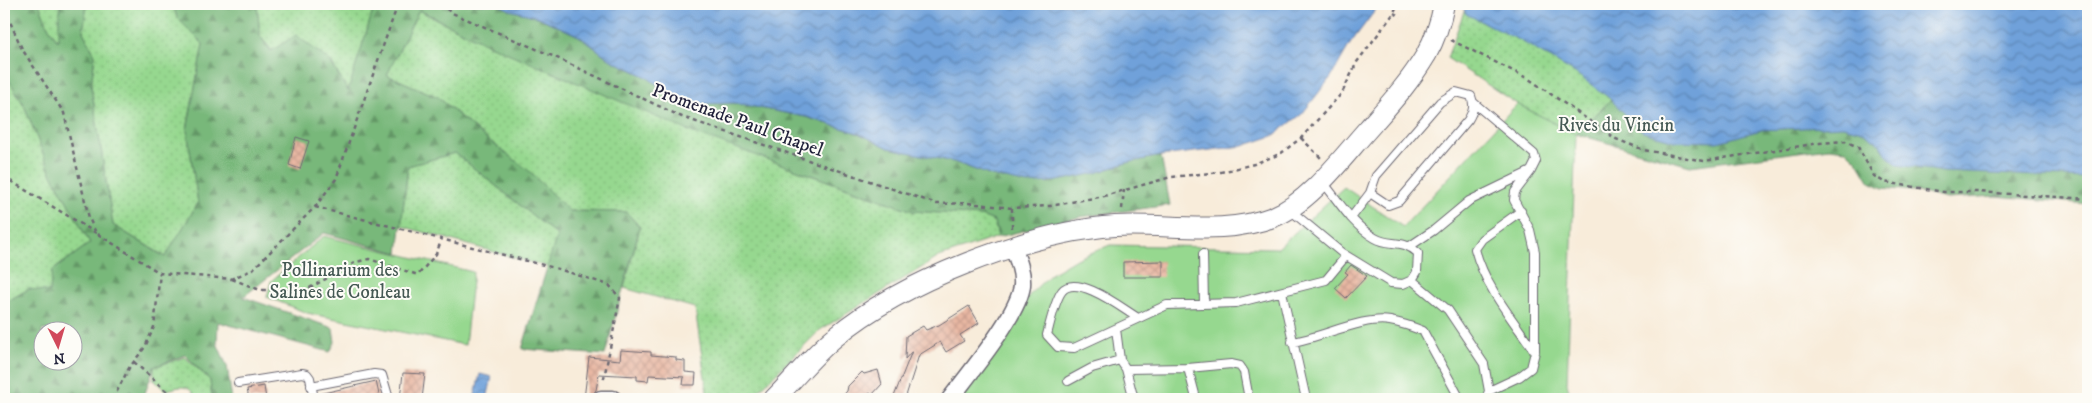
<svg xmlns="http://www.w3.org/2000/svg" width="2092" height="403" font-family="'IM FELL DW Pica',serif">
  <defs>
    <pattern id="grass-dots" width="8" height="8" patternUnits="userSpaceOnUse" patternTransform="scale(1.25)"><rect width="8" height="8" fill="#96d88f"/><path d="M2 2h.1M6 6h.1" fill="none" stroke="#81b97c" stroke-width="1.8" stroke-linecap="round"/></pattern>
    <pattern id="forest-firs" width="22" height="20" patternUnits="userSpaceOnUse" patternTransform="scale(1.25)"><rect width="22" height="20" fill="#78b87a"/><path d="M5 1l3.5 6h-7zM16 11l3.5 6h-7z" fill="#629565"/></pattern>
    <pattern id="water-waves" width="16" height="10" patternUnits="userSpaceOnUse" patternTransform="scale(1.25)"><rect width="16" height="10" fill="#6fa1da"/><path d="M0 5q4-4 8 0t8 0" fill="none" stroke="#5b83b2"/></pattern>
    <pattern id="building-cross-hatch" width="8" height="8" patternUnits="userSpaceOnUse" patternTransform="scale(1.25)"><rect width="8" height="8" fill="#e8b7a3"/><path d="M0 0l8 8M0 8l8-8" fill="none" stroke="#c79d8d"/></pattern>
  </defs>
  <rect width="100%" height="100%" fill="#fdfcf7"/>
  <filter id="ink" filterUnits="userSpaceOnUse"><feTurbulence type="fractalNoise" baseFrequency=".02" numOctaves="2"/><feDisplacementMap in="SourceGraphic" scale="10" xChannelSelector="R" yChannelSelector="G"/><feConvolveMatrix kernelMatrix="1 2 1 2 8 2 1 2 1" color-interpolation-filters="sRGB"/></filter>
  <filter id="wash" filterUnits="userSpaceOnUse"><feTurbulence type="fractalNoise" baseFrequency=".0096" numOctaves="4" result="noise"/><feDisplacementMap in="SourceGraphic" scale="20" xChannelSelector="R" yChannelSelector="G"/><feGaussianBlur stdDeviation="1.12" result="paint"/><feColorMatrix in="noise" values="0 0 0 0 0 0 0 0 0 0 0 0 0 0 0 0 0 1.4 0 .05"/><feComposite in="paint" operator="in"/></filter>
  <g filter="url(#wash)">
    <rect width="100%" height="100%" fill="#f8ecda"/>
    <path fill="url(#grass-dots)" stroke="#5c7d65" d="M39,4H60L59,42L49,28Z
      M87,4H173L177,18L203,44L187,130L198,203L166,257L113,225L91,86L95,55L83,32Z
      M257,4H375L349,92L330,61L272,51L260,36Z
      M1466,6L1620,91L1576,134L1517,104L1447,58Z
      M418,10L489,45L810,175L913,211L981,216L994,221L998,237L939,257L820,330L750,399H708L695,308L624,288L640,227L626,212L569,211L528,170L479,133L438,97L387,75Z
      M4,72L24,105L50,171L90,243L52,271L50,292L29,289L4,303Z
      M455,153L557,235L548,267L401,226L408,166Z
      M185,357L210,380L212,399H195C191,383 178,386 166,391L154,380V367Z"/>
    <path fill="url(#forest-firs)" stroke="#4d6d5a" fill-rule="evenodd" d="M4,4H39L49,28L58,41L60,4H87L83,32L95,55L91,86L113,225L165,257L198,203L187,130L203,44L177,18L173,4H257L260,36L271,51L296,35L330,61L348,91L375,4H498L510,10L538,17L579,36L611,60L645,76L675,97L703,104L734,103L806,117L858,133L889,148L954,162L992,176L1096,173L1126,163L1161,156L1170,205L1080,217L998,237L994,221L981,216L913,211L696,134L489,45L419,10L387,75L438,97L479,133L528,170L569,211L626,212L640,227L605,355L522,349L557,235L455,153L408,166L398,253L324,233L243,297L333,328L335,342L330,352L218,322L217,343L227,366L232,399H212L210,380L185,355L154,367L143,399H4V303L29,289L50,292L52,271L90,243L50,171L24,105L4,72ZM42,330H72V360H42Z
      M1620,91L1806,120L1868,124L2088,170V204L1996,196L1947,199L1913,191L1883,188L1870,182L1858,162L1846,150L1829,148L1690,166L1576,134Z"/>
    <path fill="#96d88f" stroke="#5c7d65" d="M1517,104L1576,134L1567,383L1571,399H960L1031,293L1051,274L1076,259L1110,245L1278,248L1344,187L1403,227Z
      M324,236L473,272L465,345L307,313L267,297L271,281Z"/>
    <path fill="url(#water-waves)" stroke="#48628a" d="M498,4H1380L1350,44L1331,77L1302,114L1273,136L1243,146L1161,156L1126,163L1096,173L1058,181L1028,184L992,176L954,162L889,148L858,133L806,117L734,103L704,104L675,97L645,76L611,60L579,36L538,17L510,10Z
      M1462,4H2088V178L1943,172L1898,165L1886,155L1879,143L1862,131L1843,126L1761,130L1718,142L1675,141L1643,132L1608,97L1575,73L1521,41L1466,14Z
      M480,374L492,377L487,399H474Z"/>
    <g id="blocks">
      <path fill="url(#building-cross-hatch)" d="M296,137L309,141L300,169L289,165Z
        M1163,261V277H1123V262Z
        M1351,265L1367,276L1346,298L1335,288L1348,274L1345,272Z
        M969,306L979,323L960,335L964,341L946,352L940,342L919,355L905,399H893L912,351L905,359L906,336L923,326L926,330L939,325Z
        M621,350L651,352V355L676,357V360L685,361V372L696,373L695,385H683L684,377L649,375L648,381L637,380V376L599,374L596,390L593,394L591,399H584L589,357L620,360Z
        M878,370L882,384L872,395L870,393L864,399H840L847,391L848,386L862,372L864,374Z
        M403,373L425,374L422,399H400Z
        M376,381L380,399H319V394Z
        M264,386L266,399H249L247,389Z"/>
    </g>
  </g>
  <g filter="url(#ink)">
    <use href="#blocks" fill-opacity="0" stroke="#6d6973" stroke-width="1"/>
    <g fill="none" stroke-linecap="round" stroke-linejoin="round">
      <g stroke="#6d6973" stroke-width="10">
        <path id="service" d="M1474,103L1534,154L1536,161L1531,171L1515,192L1514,200L1530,230L1535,252V352L1531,368L1519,377L1489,391
          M1290,210L1342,253L1391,283L1403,284L1412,280L1417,272L1418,253C1401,238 1390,247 1375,238C1351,224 1339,201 1322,181
          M1521,211L1482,239L1475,249C1485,287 1513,320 1535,352
          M1351,218L1370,193L1376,176L1440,102L1456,92L1471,96C1475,106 1473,112 1468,120L1399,201L1388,205L1370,193
          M1410,246L1434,230L1469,201L1529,172
          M1203,254L1204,304
          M1412,280L1448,310L1484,364L1489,391L1486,399
          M1282,292L1306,399
          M1138,318C1123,309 1077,273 1062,291C1055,300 1050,323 1047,335L1058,347L1074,348L1167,305L1236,303L1326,280L1346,256
          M1116,329L1120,360L1126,369L1188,368L1231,364L1240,366L1244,372L1249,399
          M1292,342C1321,338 1363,316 1390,321C1401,323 1413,327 1423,331L1460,399
          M1188,368L1196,398
          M1126,369L1132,392L1135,399
          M1068,381L1092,368L1120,360
          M238,383L302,373L307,374L310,378L314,399
          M311,386L374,374L382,375L389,399"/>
      </g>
      <g stroke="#6d6973" stroke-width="19">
        <path id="minor" d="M601,399H613
          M950,399C968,375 1020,313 1022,285C1023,272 1018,260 1013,248"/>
      </g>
      <g stroke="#6d6973" stroke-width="22">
        <path id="tertiary" d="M774,399C794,379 813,355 835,337C902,281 1029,232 1115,226C1167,223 1223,236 1273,217C1309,203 1342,158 1367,130C1388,106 1410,82 1426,55C1435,39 1441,21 1444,4"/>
      </g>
      <path stroke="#6d6973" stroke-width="2.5" stroke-dasharray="4 4" stroke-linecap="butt" d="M440,4L452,13L555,57L682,117L937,204L968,203L1012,208L1050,206L1104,196L1171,177L1221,172L1254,164L1280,154L1301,138L1342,93L1357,62L1394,13L1397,4
        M4,8L22,49L64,113L89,218L96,233L160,273
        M1394,13L1401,17
        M1451,40L1529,79L1616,139L1644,150L1704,161L1820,143L1845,141L1858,147L1874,176L1884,182L1944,192H1979L2088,199
        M1301,138L1321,158
        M4,177L96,233
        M315,207L555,268L609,285L620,298L603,383
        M1012,208V229
        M1122,209L1124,190
        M232,279L260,290H306L356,262L369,259L418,275L436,254L441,241
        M134,362L175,399
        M4,395L12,399
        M113,399L129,368L145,347L154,327L160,273L231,279L252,270L315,207L336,179L398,4"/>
      <use href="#service" stroke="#fff" stroke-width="8"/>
      <use href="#minor" stroke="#fff" stroke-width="16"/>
      <use href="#tertiary" stroke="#fff" stroke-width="20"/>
    </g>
  </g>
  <g text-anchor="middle" stroke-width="4" stroke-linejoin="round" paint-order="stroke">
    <g font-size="19" fill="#22223b" stroke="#fdfcf7">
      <text transform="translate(738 119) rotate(20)" y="7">Promenade Paul Chapel</text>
    </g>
    <g font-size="19" fill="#455954" stroke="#fdfcf7">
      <text x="1616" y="131">Rives du Vincin</text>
      <text x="340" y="276">Pollinarium des<tspan x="340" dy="22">Salines de Conleau</tspan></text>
    </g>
  </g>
  <rect width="2092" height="403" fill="none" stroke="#fdfcf7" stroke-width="20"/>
  <g transform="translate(58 346) rotate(175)"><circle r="24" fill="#fdfcf7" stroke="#a5a5ac"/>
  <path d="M0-4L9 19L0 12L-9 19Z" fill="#d1495b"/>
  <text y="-8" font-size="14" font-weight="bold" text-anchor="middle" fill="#22223b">N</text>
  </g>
</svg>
